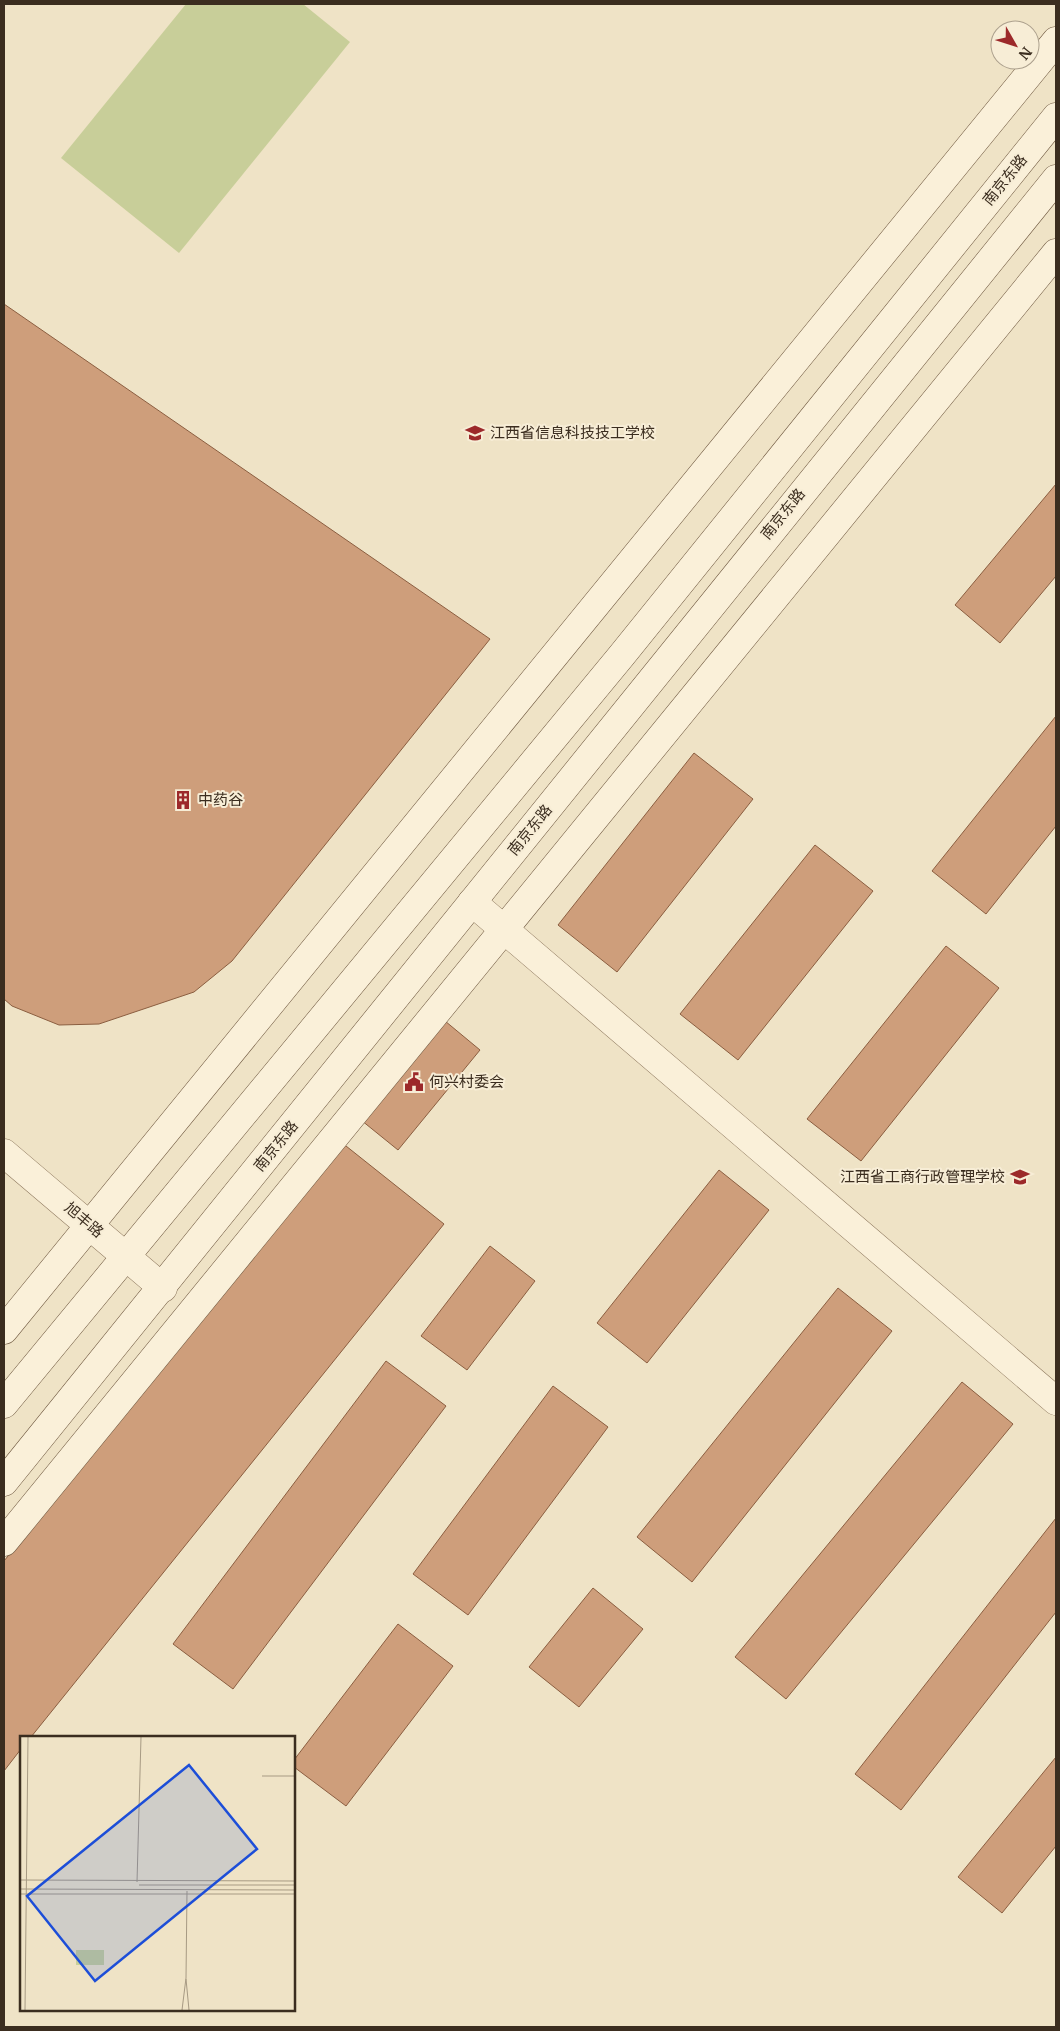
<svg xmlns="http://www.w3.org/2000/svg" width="1060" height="2031" font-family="Merriweather,'Noto Sans SC',serif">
  <rect width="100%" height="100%" fill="#efe3c6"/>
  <path fill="#c8ce99" d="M186,4H303L350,42L179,253L61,158Z"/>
  <path fill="#ce9e7b" stroke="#8b5e40" d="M4,304L490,639L232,961L194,992L99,1024L59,1025L12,1006L4,999Z
    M1056,484V576L1000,643L955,605Z
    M1056,716V826L986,914L932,871Z
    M694,753L753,799L617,972L558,925Z
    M815,845L873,891L738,1060L680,1014Z
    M946,946L999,988L861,1161L807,1119Z
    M439,1016L480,1050L398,1150L356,1116Z
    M341,1142L444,1224L31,1737H21V1749L4,1771V1561Z
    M719,1170L769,1210L647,1363L597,1323Z
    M490,1246L535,1281L467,1370L421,1336Z
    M838,1288L892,1331L692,1582L637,1537Z
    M386,1361L446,1406L233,1689L173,1644Z
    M962,1382L1013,1424L786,1699L735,1657Z
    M553,1386L608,1427L468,1615L413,1574Z
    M1056,1518V1612L901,1810L855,1774Z
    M593,1588L643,1629L579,1707L529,1667Z
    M398,1624L453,1666L346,1806L294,1767V1760Z
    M1056,1757V1846L1002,1913L958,1877Z"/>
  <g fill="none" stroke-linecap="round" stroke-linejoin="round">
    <g stroke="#8b755b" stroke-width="29">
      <path id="street" d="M472,902L1056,1401
        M4,1153L163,1288"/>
    </g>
    <g stroke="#6d563e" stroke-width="29">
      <path id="secondary" d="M4,1330L1056,41
        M4,1404L622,655L1056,117
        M4,1482C358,1050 703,611 1056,179
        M4,1542L1056,253"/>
    </g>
    <use href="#street" stroke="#faf0d9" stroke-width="28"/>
    <use href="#secondary" stroke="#faf0d9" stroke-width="28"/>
  </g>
  <defs>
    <g id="school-bare" transform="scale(1.5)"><path d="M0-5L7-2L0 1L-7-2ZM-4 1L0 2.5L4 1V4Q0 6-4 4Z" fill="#9c292a" stroke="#f7edd6" stroke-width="2.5" paint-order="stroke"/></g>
    <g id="building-bare" transform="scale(1.5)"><path d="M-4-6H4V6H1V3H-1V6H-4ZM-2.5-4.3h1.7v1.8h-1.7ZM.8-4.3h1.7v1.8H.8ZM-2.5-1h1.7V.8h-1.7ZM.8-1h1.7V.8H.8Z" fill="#9c292a" stroke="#f7edd6" stroke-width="2.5" paint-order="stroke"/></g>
    <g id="civic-bare" transform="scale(1.5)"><path d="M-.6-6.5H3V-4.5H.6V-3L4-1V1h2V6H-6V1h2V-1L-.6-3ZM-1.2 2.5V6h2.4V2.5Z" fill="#9c292a" stroke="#f7edd6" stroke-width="2.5" paint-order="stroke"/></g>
    <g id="university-bare" transform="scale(1.5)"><path d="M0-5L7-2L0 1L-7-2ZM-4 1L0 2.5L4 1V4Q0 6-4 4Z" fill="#9c292a" stroke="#f7edd6" stroke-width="2.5" paint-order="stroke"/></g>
  </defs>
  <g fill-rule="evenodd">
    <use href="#school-bare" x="475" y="433"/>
    <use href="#building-bare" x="183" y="800"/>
    <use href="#civic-bare" x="414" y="1082"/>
    <use href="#university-bare" x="1020" y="1177"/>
  </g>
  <g text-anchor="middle" stroke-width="4" stroke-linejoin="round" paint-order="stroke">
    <g font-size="15" fill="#3b2d1f" stroke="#f7edd6">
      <text transform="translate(1005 180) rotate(-51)" y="5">南京东路</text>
      <text transform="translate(783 514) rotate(-51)" y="5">南京东路</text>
      <text transform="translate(530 830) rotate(-51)" y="5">南京东路</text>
      <text transform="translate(276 1146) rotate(-51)" y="5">南京东路</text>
      <text transform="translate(84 1220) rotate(40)" y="5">旭丰路</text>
    </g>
    <g font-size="15" fill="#3b2d1f" stroke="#f7edd6" text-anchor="start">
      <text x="490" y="438">江西省信息科技技工学校</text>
      <text x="198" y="805">中药谷</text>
      <text x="429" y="1087">何兴村委会</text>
      <text x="1005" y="1182" text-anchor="end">江西省工商行政管理学校</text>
    </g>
  </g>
  <g transform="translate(20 1736)">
    <rect width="275" height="275" fill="#efe3c6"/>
    <path d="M56,214H84V229H56Z" fill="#c8ce99"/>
    <path fill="none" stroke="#a79a83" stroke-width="1" d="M242,40H275M0,144L275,145M117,146L121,1M119,149H275M0,153L275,154M0,158H275M166,243L169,274M5,274L8,1M162,274L166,242L167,155"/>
    <path fill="#1d4ed8" fill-opacity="0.15" stroke="#1d4ed8" stroke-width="2.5" d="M169,29L237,113L75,245L7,160Z"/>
    <rect width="275" height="275" fill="none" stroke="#3b2d1f" stroke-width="2.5"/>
  </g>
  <rect width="1060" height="2031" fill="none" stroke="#3b2d1f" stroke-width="10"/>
  <g transform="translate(1015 45) rotate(129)"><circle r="24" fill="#f7edd6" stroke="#aca08d"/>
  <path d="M0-4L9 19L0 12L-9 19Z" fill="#9c292a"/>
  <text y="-8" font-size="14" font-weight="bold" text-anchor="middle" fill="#3b2d1f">N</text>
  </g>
</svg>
